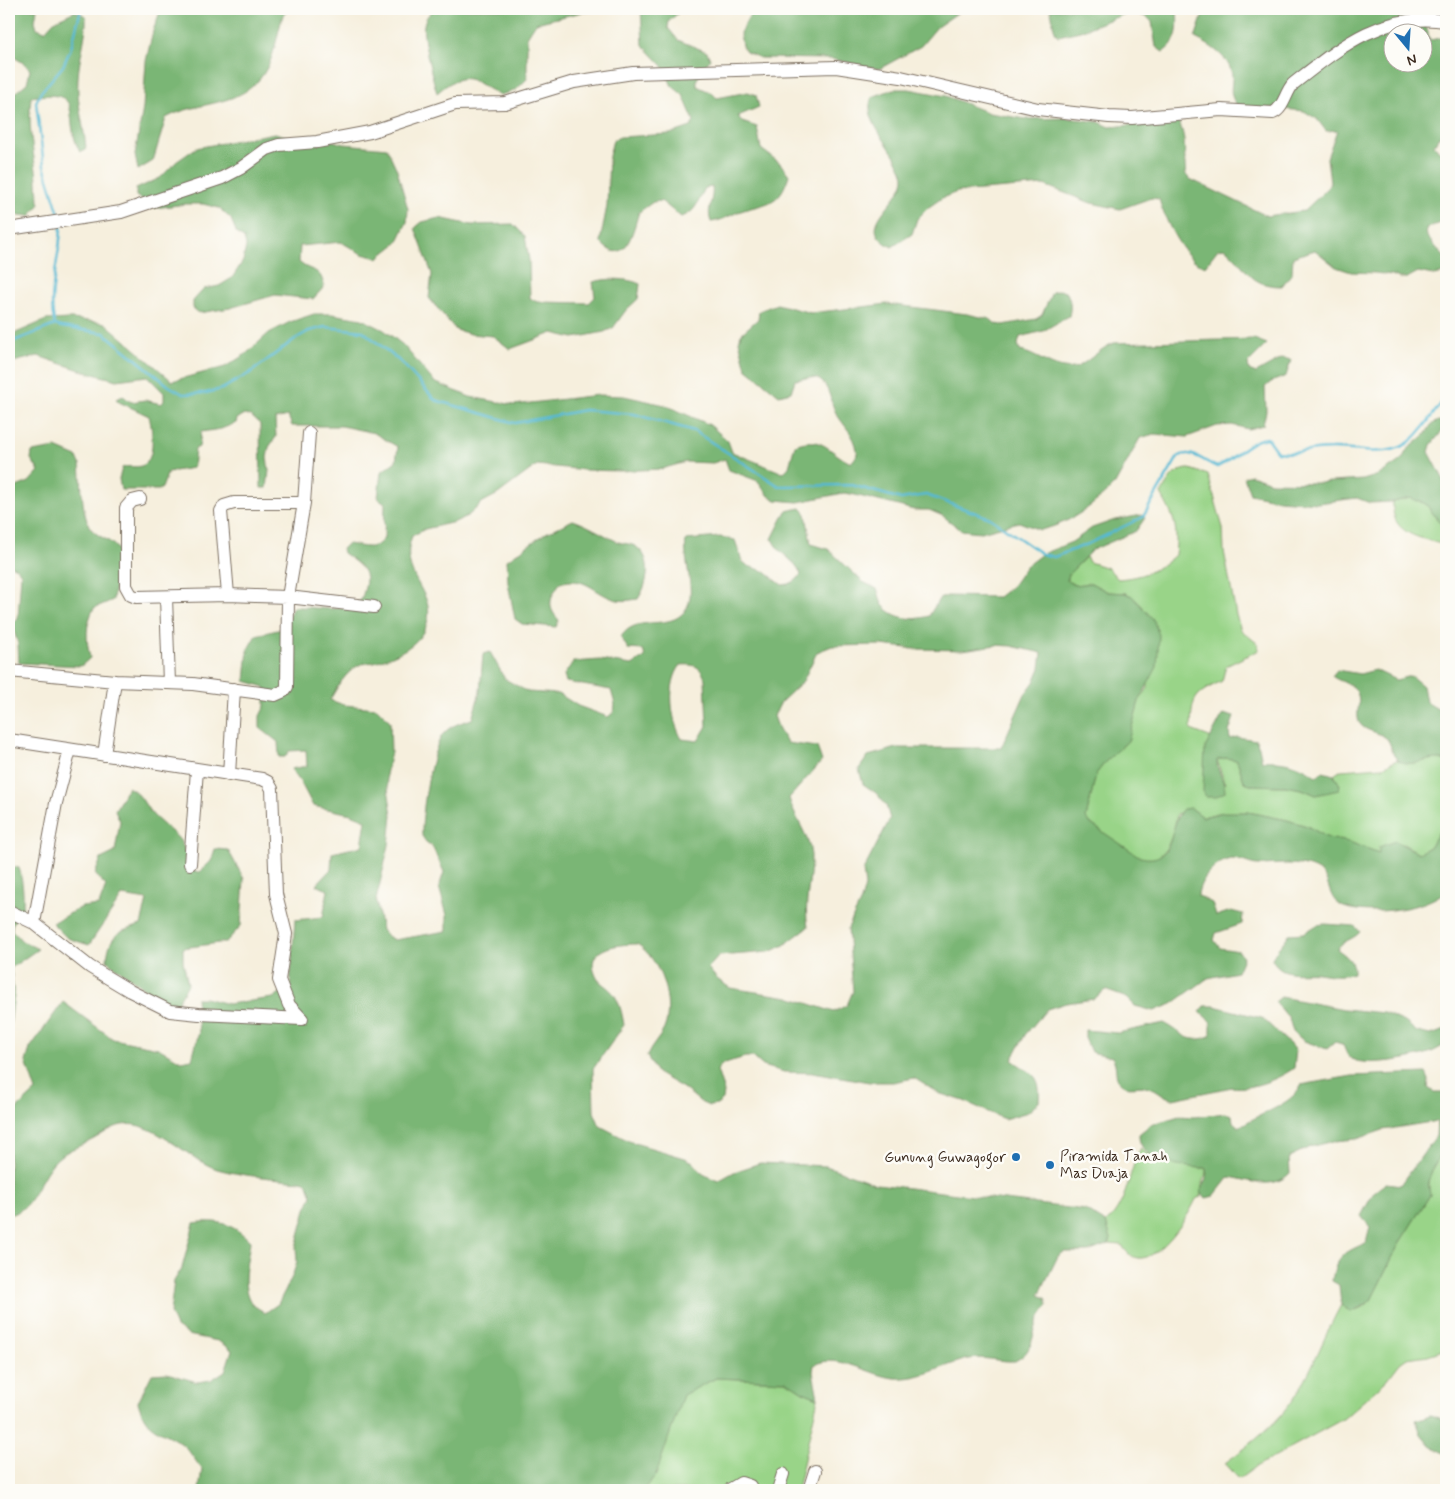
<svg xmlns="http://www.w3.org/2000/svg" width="1455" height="1499" font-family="Mynerve,sans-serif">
  <rect width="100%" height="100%" fill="#fdfcf7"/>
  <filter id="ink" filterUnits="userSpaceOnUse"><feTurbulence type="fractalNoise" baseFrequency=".02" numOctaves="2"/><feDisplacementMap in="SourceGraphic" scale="10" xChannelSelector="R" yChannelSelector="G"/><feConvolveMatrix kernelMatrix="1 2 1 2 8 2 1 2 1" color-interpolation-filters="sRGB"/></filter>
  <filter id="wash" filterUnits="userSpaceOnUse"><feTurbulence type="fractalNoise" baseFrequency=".0096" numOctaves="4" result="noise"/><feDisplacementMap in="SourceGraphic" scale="20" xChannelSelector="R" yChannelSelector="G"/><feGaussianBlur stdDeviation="1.12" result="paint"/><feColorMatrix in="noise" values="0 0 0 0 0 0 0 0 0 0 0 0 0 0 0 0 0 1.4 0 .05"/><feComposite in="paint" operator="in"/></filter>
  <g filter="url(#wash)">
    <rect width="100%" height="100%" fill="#f6efdd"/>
    <path fill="#99d488" stroke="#6a7f53" d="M1190,469L1208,475L1223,528L1224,551L1236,615L1241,630L1258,644L1259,650L1226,666L1222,681C1193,695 1192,697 1191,730L1212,738L1205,748L1225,784L1217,760L1226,758L1237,760L1244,781L1250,785L1285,786L1302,789L1316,795L1340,785L1334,775L1341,770L1383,767L1397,760C1414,768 1430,753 1446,761V825L1442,827L1430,847L1419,853L1403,844L1379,853L1349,842L1328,838L1307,826L1287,820L1248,812L1217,813L1203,817L1191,808L1177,814C1174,832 1166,869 1140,857C1133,854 1127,848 1120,844C1108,836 1095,829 1086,818L1096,774L1106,761L1128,741L1139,701L1148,688L1143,607L1132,596L1125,593L1108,592L1091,583L1075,585L1067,581L1069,574L1086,557L1089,562L1108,568L1118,579C1141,577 1158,571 1175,555C1178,527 1175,519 1161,494C1168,482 1173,469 1190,469Z
      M1410,498L1426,504L1446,531V542C1438,545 1435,542 1427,540C1406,534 1391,526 1393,502Z
      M1446,1147V1349L1428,1355L1407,1358L1400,1363L1387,1380L1343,1419L1257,1466L1239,1479L1225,1463C1252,1443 1279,1423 1297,1394C1314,1366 1325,1334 1341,1305L1351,1312L1365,1306L1371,1300L1400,1242L1430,1195L1428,1181L1438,1158Z
      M1141,1148L1147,1154L1199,1168H1206C1207,1178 1200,1186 1202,1196L1196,1199C1187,1220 1144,1286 1122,1245L1109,1244L1111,1239L1106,1223C1128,1204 1128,1171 1141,1148Z
      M716,1378L786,1381L803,1392L818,1398L797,1490H643L656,1474L682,1395Z"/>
    <path fill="#7ab674" stroke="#5a7049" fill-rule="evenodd" d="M9,9H37L35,21L37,28L45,31L54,21L75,11L86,16C87,37 79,57 78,78C76,102 84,125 86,148L80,152C61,116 88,88 31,97C28,122 32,146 36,170C38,182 36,192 40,204L30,216L9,214V102L13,100L16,92L27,83L30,70L25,64L9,54Z
      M161,9H290L283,15C277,34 275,56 264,73C242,108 198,100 166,118L153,161L138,170L135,155L143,108L146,61L153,31Z
      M435,9H632L633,10L582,12L536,23L527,37V79L516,90L500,95C473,83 468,66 437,93C433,80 421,36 424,25C425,18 430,12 435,9Z
      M641,9H683L669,21L668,28L678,40L707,52L710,59L697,79V86L712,93L717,98L748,92L756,95L759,107L738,116L742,122L757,127L761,149L780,163L789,175C779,208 765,202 738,212C729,216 721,221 711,222C706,209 714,199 712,187L705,188C698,201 696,213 681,217L661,201L653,202L639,212C633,230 626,270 600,242L607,206L609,156L613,140L620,137L670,134L691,127L694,121L683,95L672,86L663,66L643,45Z
      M753,9H963L937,27L921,46L879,69L831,59L760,58L746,52L742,46L740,33Z
      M1050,9H1177C1178,26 1180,41 1163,52L1156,47L1152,22L1147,17L1130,12L1080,31L1058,36C1051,27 1054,18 1050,9Z
      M1205,9H1425L1426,26L1430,40L1446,37V126L1434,145L1439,151L1446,154V220L1426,229L1427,237L1446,259V273L1433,275L1418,272L1407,278H1399L1392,275L1375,273L1351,272L1336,267L1315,250L1293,257L1292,273L1282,286C1247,286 1249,268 1225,248L1218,249L1205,266C1184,262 1164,218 1159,199L1151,198L1120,209L1091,203L1044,185L957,192L942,198L929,207L917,219L912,234L892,247C851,226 902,203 904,178C904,173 901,168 899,164C890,144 862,119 872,97L894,89H909L946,96L989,113L1026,119L1068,118L1099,122L1110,127L1131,125L1137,121L1176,117C1188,135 1183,156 1186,175L1190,179L1267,216L1304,211L1327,189L1330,182L1327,158L1337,130L1326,131L1317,119L1304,111L1274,108L1251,110L1236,104C1230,95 1231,91 1232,81C1234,60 1212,46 1195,38ZM1392,32H1422V62H1392Z
      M275,133L295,139L319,137L344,144L387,148L397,170L408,209L407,222L397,243L378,258L362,254L341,242L300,246L299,262C310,273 321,266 324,287L313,299L275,295L230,308L199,313L193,308V301L204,289L219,286L232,278L243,261L246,246L244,238L237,234L231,219L219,208L203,204H186L155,208L136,196V189L160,178L176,162L196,148Z
      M439,218L472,225L513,224L525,236L529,260L530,298L537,302L589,303L595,297L593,282C606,278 628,278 640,284L638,299L626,310L613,328L604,332L574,338L553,333L510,349L493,336L471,334L456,330L429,298L432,274L415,228L422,222Z
      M1060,290L1067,293C1071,302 1071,307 1069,316L1043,331L1020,337L1018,344L1020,351C1038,354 1058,374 1077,367C1090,361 1100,348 1114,343L1254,339L1267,344L1248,363L1249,370L1256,373L1283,358L1291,360L1286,376L1271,382L1265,387L1266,411L1263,425L1248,429L1232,425L1217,426L1187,437L1154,434L1140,438L1115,484C1094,505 1070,524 1040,530L1019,522L981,532L961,530L943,516L929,510H914L851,494L844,493L798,502L776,500L769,496L758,481L729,470L725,459L713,463L686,462L661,469L620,471L584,470L537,465L498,494L483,502L469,515L455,522L425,529L412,536C397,576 437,591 427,623C420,646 396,656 374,662C370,663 363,663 359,665C346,672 337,687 330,700L344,705L377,708L390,721L391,752L386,775L392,815L389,845L376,900L382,930L387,936L394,940L447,931V915L439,887L444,872L432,846L426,842L422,836C421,816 431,747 444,733C451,725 463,722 472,719L480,692L483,654L490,652L505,679L528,692L559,694L578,706L608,717L614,712L615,704L611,690L566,682L564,675L573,662L600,660L632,665L645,657L643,650L628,649L621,637C634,615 665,629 681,615C701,598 682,562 686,540L720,537L735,540L742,561L748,566L764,571L782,585C791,584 796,582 801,574C795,559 779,555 772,539L786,511L801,508L806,514L811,544L828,549L863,582L877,589C879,593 880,600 882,604C893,619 913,621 929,616L939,599L947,596L998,597L1012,586L1026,566L1042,554L1072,542L1092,528L1115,520L1142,515L1145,518L1136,531L1092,550L1069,574L1067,581L1075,585L1091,583L1108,592L1125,593L1132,596L1153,619L1159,635L1157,667L1139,701L1128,741L1106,761L1096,774L1086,818L1091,824L1140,857C1177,866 1168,824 1183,809L1191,808L1203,817L1224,812H1248L1287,820L1307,826L1328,838L1349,842L1379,853V847L1395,841L1419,853L1430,847L1442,827L1446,825V891C1423,910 1375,915 1347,908C1327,903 1331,881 1321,873C1304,860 1278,865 1258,865C1250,865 1241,859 1232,859C1217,860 1198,881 1198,896L1212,903L1216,916L1231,911L1243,914L1242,924L1216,933L1214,940L1220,948L1239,951L1243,958L1237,972L1208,978L1172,1004L1154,1011L1135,1006L1127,998L1105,990L1094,999L1066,1003L1047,1009L1025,1035L1012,1060C1033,1075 1041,1074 1039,1102L1028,1112L1004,1119L964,1101L938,1093L914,1078L893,1082H869L819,1073L784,1072L763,1066L753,1057H745L722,1064L717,1070L724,1092L723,1100L717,1105L709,1106L702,1103L683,1088L657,1073L647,1056C651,1046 660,1038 664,1029C675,1003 660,958 637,944C616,944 583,948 596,976C599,983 607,986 612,992C620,1001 622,1014 624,1025L593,1069L594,1112L600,1126L631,1142L685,1158L693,1162L703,1174L718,1181L734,1172L760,1163L826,1166L877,1184L1085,1210L1106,1223L1111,1239L1109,1244L1088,1252H1064L1058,1256L1039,1295L1046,1298L1048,1305C1045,1310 1041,1314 1039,1319C1031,1335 1035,1351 1015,1361C999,1362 984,1356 969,1359C945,1364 921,1380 895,1378C870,1376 838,1352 814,1365L813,1372L818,1398L803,1392L786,1381L716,1378L683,1395L656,1475L643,1490H199L202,1469C195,1461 188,1447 179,1442C157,1428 146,1430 138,1402L152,1374L167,1373L197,1382L211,1380L225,1371L232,1350L218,1341L188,1335L176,1327L170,1313L174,1281L182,1268L194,1223C218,1219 233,1224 250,1241C248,1261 239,1286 252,1304C255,1307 262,1310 265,1313L278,1304L292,1277L297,1262L296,1247L306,1209L312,1196L307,1182C277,1178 246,1177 217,1169C187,1159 153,1119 122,1125C111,1127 102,1135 92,1140C83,1145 73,1148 65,1153C39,1167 36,1211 9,1215V1116L36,1091L26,1062L30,1048L63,1002L113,1039L158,1048L181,1061L192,1059L199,1032L196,998H205L228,1004L273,998L290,986L295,920L323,917L328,890L316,885L331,869L332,853L362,846L366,820L351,814L313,806L301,783L291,769L307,766L306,750L289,751L285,757H279L278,742L260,728V716L265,706V687L245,681L248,649L256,635L282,629L293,607C318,606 339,615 361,600C371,573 366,569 343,553L342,549L347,544C361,545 374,553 384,538L385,503L378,498L381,472L396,461L398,447L374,433L342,426H292L288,416L275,419L276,437L269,447L267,458L269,470L267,488H261L260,424L251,416L243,415L237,419L236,423L221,429L201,432L199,447L195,449L193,468L168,472L162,488L159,490H121L119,479L122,468C128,465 135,468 141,466C157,462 152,427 149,416L119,402L116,399L123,396L131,402L145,400L161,404L164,401V393L147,376L117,380L89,373L38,356L9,363V336L46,320L72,319L105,323L172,381L225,367L246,354L269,333L290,322L314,314H332L362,319L384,330L403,345L434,382L470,397L514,405L598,395L624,396L665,405L710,425L728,441L732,452L783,473L789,467L795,445C823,434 829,453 851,463C854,459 858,456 857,450C855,435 843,425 836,413C830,402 830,385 818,379C811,376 803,379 795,380L791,392L779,395L746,368L739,341L741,334L758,319L759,311L777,304L811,313L887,304L967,314L990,319L996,324L1003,325L1036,319L1042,315L1052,292ZM881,645L916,649L963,650L996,645L1011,646L1042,653L1040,668L1034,682L1025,694L1001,748H897L868,756L859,769L863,784L876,793L886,805L890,819L863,871L865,886L861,901L848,928L853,991L847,1005L834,1012L789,997L730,988L717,979L708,968L719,956L769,952L783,946L808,927C803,903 812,879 811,855C809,834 794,818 789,798L822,761L817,747L787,743L779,730L774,716L781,702L803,681L817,652L832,646ZM681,665C694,664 701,666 705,679L707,726L698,741L682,739C671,721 666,683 681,665Z
      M1438,421L1444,422L1443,430L1431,445L1429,452L1446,484V531L1426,504L1410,498L1393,502L1370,503L1357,498L1318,503L1279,500L1250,494L1244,477L1251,475L1271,482L1316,483L1363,480L1379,475L1397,463L1403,458L1406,451L1425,435L1431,425Z
      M56,448L77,457L80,464C82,481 81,518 92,530C101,539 111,539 119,551L113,600L94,608C85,625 86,639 90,658L81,666L19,663L18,644L12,624L18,618L21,574L17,568L9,565V490L29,482L39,471L31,459L32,452Z
      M573,520C588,525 602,534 616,541C622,544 629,543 635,546C654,558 648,584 638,599C630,600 622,602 614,599C594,593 585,575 560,583C550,597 546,607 559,620L556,627L522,624L515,619L508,583L507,560L546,533Z
      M1337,670L1360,674L1375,670L1396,680L1411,676L1423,686L1426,702L1446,714V761C1431,754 1417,768 1402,762C1391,758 1393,748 1388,740C1381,731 1363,732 1359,722C1355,712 1363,699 1355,689C1349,682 1339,682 1332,676Z
      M1223,714L1234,717L1229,732L1230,739L1237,737L1256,740L1259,747L1262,761C1283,760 1298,763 1316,776L1323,772L1334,775L1340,785L1339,790L1316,795L1302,789L1285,786L1250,785L1244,781L1237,760L1226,758L1217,760C1216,770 1225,780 1225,792L1215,797H1206L1203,791L1205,748Z
      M128,787C143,795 143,804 153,815C177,839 184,834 189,871L200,872L211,861L215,849L228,850L244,879L241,926L226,942L183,948V961L188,984L176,1005L159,999L107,961C109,935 117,932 141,925L147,900L122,896L89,945L67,938L52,923L82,907L99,905L106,886L95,874L101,859L115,852L120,821L115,810Z
      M9,866L19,868C22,875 25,902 22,909C17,918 12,920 12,930L22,941L38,949L11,968L14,996L9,1033Z
      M1325,924L1355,926L1360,932C1353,940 1343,940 1337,949C1346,956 1354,960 1353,973C1340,977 1331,975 1318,973C1300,971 1283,978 1272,959C1275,950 1284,943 1289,934L1304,933L1317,925Z
      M1281,997L1344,1009L1384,1013L1405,1022L1417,1032L1430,1035L1446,1030V1044C1441,1047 1435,1051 1429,1053C1416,1058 1360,1069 1349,1057C1346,1054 1345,1048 1342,1044L1335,1042L1327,1049L1304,1041L1293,1032L1289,1018L1275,1002Z
      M1205,1006H1214L1262,1018L1296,1050L1294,1068C1279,1079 1251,1090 1232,1087L1173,1099C1163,1097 1158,1089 1149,1087C1139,1084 1126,1091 1119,1082C1114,1076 1118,1065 1112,1057L1091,1052L1085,1038V1030L1118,1033L1164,1023C1184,1033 1186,1045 1211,1036V1022L1200,1012Z
      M1426,1073L1429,1080L1428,1088L1434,1092H1446V1147L1438,1158L1428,1181L1430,1195L1400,1242L1371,1300L1365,1305L1351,1312L1341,1305L1339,1285L1332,1281C1336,1256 1343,1253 1366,1243L1370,1227L1361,1216L1374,1192L1386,1183L1401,1185L1436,1136L1437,1121L1383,1130L1357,1139L1334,1141L1310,1147L1289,1157L1290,1173C1273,1191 1250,1180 1229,1177L1214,1196L1206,1198L1201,1192L1207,1178L1206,1168C1184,1168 1137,1161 1139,1134L1150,1125L1179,1116L1194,1117L1225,1113L1232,1115L1233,1122L1239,1127C1256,1115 1293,1105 1301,1085L1352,1076Z
      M1430,1415L1446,1420V1454L1430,1445L1421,1434L1416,1420Z"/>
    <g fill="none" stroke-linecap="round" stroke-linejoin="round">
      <path stroke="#55b9d4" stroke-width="2.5" d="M60,217L44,166L36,102L41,92L63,66L71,48L81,9
        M55,325C46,293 61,256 61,225
        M9,343L55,325L61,327L104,333L169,386L183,394L206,393L222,389L250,373L295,339L309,331L325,327L363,331L403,364L435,400L515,423L585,410L634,414L694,431L779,486L852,485L901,499L926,495L990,518L1042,554L1054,557L1088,544L1143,517L1178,457C1191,448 1204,462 1217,467C1235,459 1247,440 1267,438L1277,452C1295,455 1313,449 1331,449C1357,448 1391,460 1413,439C1425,428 1435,410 1446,397"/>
    </g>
  </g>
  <g filter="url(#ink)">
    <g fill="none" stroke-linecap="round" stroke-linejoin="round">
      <g stroke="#7c6f61" stroke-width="14">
        <path id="minor" d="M9,229L121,212L222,178L241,168L267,149L279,145L317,142L370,132L455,104L505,103L574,82L633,73L836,67L901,77L1038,109L1109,117L1132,118L1221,110L1273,113C1284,108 1285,93 1293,84C1339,48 1382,11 1446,21
          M140,499L132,501L126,508V586L131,595L136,597L228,595L288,597L374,607
          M228,595L221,511L224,506L234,503H304
          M166,597L169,683
          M9,671L115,681L193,684L275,695L284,691L287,687L288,597L304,503L309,433
          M9,740L262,779L268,782L272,789L276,894L286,934L279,980L289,1005L302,1019
          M104,755L115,681
          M229,775L234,689
          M190,864L197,770
          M9,911L34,923L90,967L130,991L170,1011L199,1014L302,1019
          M34,923L56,803L70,750
          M729,1490L741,1483L750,1486
          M778,1490L783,1474
          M809,1490L815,1471"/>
      </g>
      <use href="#minor" stroke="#fff" stroke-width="12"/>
    </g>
  </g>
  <g fill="#1f6fb2" stroke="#fdfcf7" stroke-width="2">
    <circle cx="1016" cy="1157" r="5"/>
    <circle cx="1050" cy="1165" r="5"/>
  </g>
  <g text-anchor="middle" stroke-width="5" stroke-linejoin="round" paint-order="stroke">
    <g font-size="15" fill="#3b2a1e" stroke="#fdfcf7" text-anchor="start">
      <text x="1060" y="1161">Piramida Tanah<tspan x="1060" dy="17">Mas Duaja</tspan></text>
      <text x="1006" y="1162" text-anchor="end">Gunung Guwagogor</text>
    </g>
  </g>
  <rect width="1455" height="1499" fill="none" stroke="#fdfcf7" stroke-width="30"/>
  <g transform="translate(1408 48) rotate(162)"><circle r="24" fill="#fdfcf7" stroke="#afa8a0"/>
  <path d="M0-4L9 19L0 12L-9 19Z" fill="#1f6fb2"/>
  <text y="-8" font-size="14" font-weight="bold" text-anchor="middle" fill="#3b2a1e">N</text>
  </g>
</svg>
